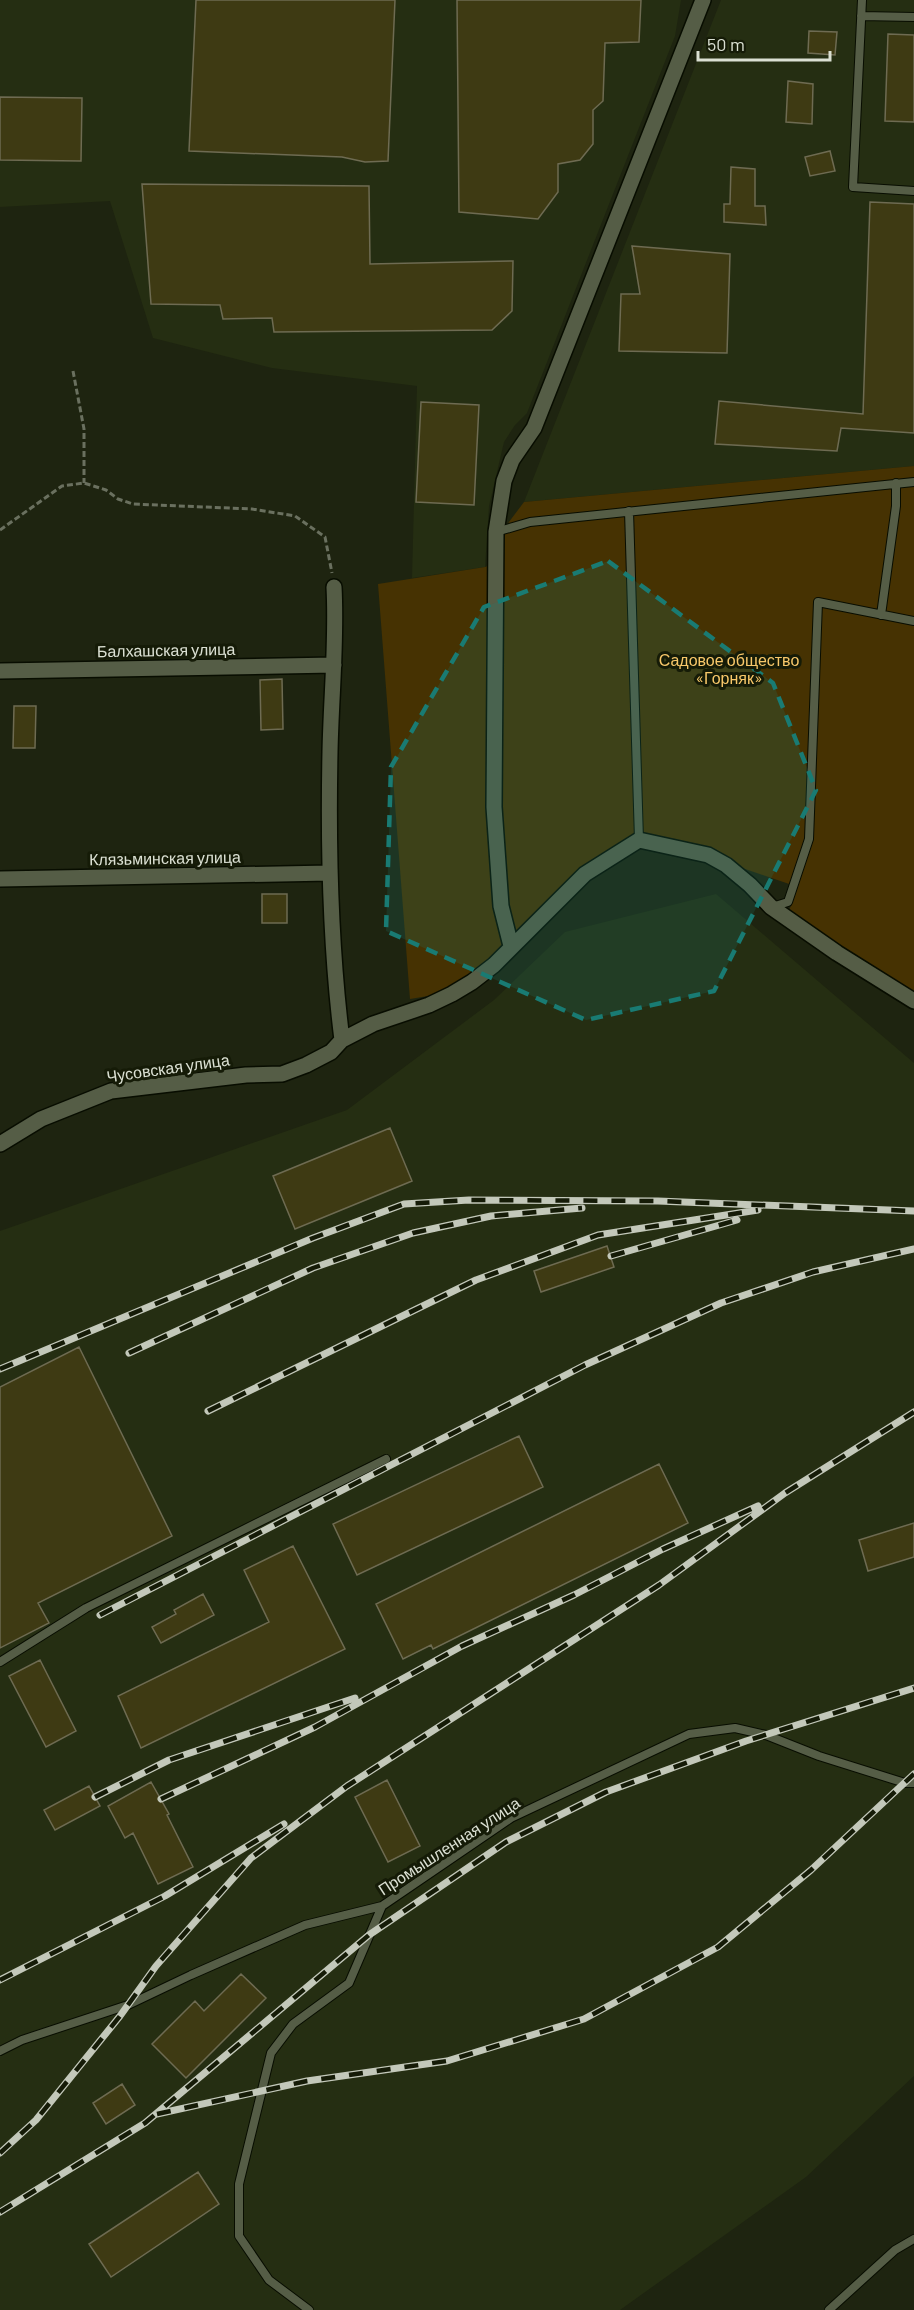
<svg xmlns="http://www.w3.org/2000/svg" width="914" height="2310" font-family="Barlow,sans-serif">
  <rect width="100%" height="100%" fill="#1e2410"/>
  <path fill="#252e12" d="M0,0H681L675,36L527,413L515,425L504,442L489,506L485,567L412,578L417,386L272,368L153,338L110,201L0,207Z
    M721,0H914V466L524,502Z
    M716,894L914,1063V2076L806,2177L620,2310H0V1231L347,1110L494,1000L565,932Z"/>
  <path fill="#463202" d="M914,466V1000L787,916L798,887L672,844L639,840L459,982L434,995L410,999L378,584L485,567L498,562L503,530L524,502Z"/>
  <path fill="#3e3a13" stroke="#6e6b52" stroke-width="1.5" d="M196,0H395L388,161L365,162L342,157L189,151Z
    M457,0H641L639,42L605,43L603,101L593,110V144L580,160L558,164V192L538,219L459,212Z
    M809,31L837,32L835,55L808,53Z
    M888,34L914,35V122L885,121Z
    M788,81L813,84L812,124L786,122Z
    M0,97L82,98L81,161L0,160Z
    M830,151L835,171L810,176L805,157Z
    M731,167L755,169V206H765L766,225L724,222V204H730Z
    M142,184L369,186L370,264L513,261L512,311L492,330L274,332L272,318L223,319L220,305L151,304Z
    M870,202L914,204V433L841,428L837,451L715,444L719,401L863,414Z
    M632,246L730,254L727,353L619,351L621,294H640Z
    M421,402L479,405L474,505L416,502Z
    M282,679L283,729L261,730L260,680Z
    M14,706H36L35,748H13Z
    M262,894H287V923H262Z
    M390,1128L412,1181L295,1229L273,1176Z
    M607,1246L614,1267L541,1292L534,1271Z
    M79,1347L172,1536L38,1603L49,1623L0,1648V1387Z
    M519,1436L543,1487L357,1575L333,1524Z
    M659,1464L688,1523L433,1649L431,1645L403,1659L376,1604Z
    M914,1523V1557L868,1571L859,1540Z
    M293,1546L345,1649L141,1748L118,1696L269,1622L244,1570Z
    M203,1594L214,1615L161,1643L152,1627L176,1614L174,1610Z
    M40,1660L76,1731L46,1747L9,1676Z
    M387,1780L420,1846L388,1862L355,1797Z
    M151,1782L169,1814L167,1815L193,1867L158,1884L133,1833L125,1838L108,1806Z
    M89,1786L100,1806L55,1830L44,1810Z
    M241,1974L266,1998L186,2078L152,2044L195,2001L204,2011Z
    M122,2084L135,2105L106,2124L93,2103Z
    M198,2172L219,2204L111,2277L89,2244Z"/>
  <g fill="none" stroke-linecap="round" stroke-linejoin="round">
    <g stroke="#080d00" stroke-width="10">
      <path id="service" d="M862,0L853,187L914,191
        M861,16L914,17
        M629,511L639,840
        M496,532L530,522L914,482
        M881,615L896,506V483
        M772,907L788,902L809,839L818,602L914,621
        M0,1662L86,1608L386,1459
        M0,2051L22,2040L128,2005L191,1975L305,1925L382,1906L511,1818L689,1734L735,1728L766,1735L819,1756L905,1783H914
        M309,2310L269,2280L239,2236V2184L271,2053L293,2024L349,1983L382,1906
        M829,2310L895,2250L914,2239"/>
    </g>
    <g stroke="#080d00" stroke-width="18">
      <path id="minor" d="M334,587C337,642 331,697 330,752C328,848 330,944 342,1040
        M0,671L334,665
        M0,879L330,873
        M511,946L501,906L494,807L496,532L504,481L512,460L534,428L703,0
        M0,1144L41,1119L111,1091L246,1075L282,1074L306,1065L331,1052L342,1040L373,1024L429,1005L452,994L472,982L494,965L585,874L639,840L708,855L726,865L750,885L771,907L837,953L914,1001"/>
    </g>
    <path stroke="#6a705f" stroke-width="3" stroke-dasharray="6 3" stroke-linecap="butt" d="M73,371L84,429V483
      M0,530L62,486L84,483L106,490L118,499L133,504L252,509L295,516L325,537L332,573"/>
    <use href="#service" stroke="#555d46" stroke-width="8"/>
    <use href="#minor" stroke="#555d46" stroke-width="15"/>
    <g stroke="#c3c8ba" stroke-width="7">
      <path id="rail" d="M611,1256L737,1220
        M129,1353L313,1268L413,1233L491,1216L582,1208
        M0,1369L313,1238L404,1204L469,1200L658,1201L914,1211
        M208,1411L476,1280L598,1235L758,1210
        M100,1615L585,1365L721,1303L813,1272L914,1249
        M95,1797L169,1760L355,1698
        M161,1799L315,1727L462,1646L574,1595L663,1549L758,1506
        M0,1980L165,1896L284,1824
        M157,2114L307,2081L447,2061L584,2019L718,1947L811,1870L914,1774
        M0,2153L36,2120L120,2016L156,1966L251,1858L347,1786L659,1585L785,1493L914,1412
        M0,2212L145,2123L369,1935L506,1842L606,1792L746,1741L914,1688"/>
    </g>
    <use href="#rail" stroke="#151b07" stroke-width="4.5" stroke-dasharray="14" stroke-linecap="butt"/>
  </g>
  <path fill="#197b73" fill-opacity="0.2" stroke="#197b73" stroke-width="4.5" stroke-dasharray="12 8" stroke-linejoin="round" d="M608,561L773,683L816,790L714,991L586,1020L386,931L391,767L484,607Z"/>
  <g text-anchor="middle" stroke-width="6" stroke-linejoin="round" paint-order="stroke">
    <g font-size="16" fill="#dbe0d3" stroke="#151b07">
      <text transform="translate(166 650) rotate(-1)" y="6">Балхашская улица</text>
      <text transform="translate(165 858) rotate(-1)" y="6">Клязьминская улица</text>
      <text transform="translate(168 1068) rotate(-8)" y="6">Чусовская улица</text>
      <text transform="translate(449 1846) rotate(-33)" y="6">Промышленная улица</text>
    </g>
    <g font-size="16" fill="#f8c86a" stroke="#151b07">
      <text x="729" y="666">Садовое общество<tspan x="729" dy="18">«Горняк»</tspan></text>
    </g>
  </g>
  <path d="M698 51v9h132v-9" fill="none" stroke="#dbe0d3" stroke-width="3"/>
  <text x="707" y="51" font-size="18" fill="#dbe0d3" stroke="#151b07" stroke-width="4.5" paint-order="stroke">50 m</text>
</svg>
